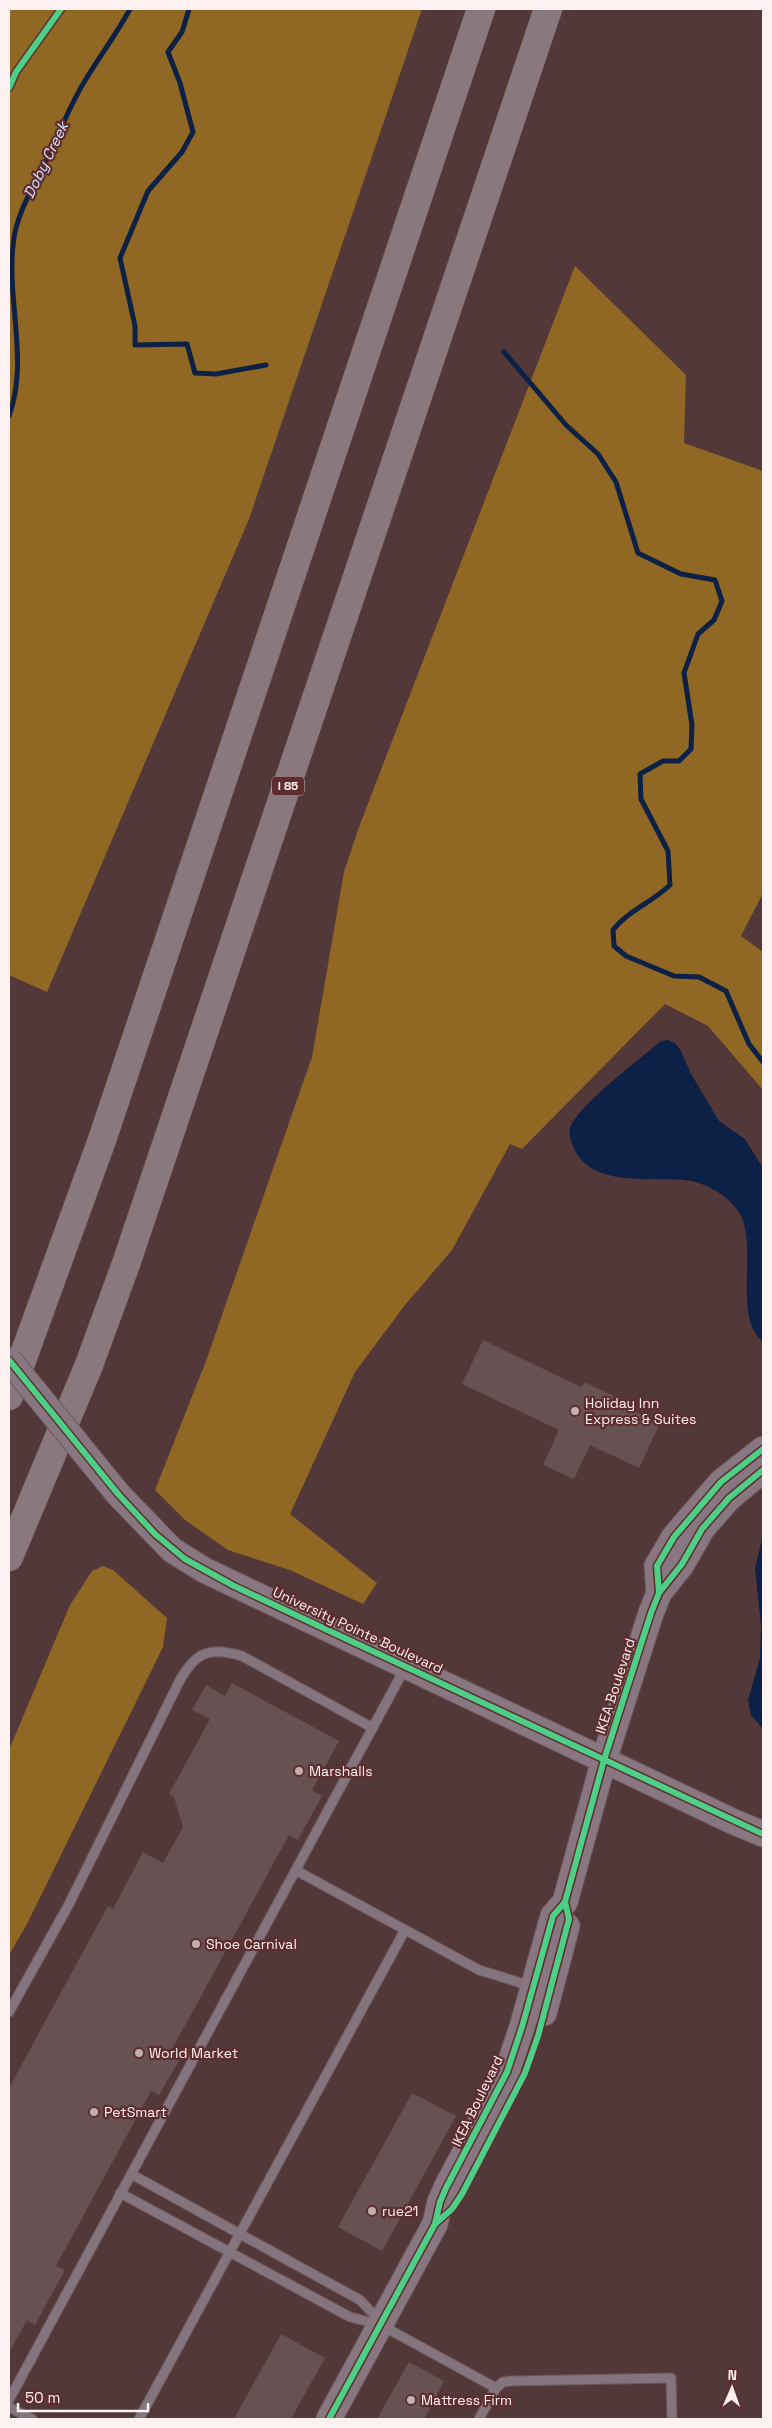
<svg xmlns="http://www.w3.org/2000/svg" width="772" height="2428" font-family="'Space Grotesk',sans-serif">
  <rect width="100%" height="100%" fill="#53383a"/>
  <path fill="#906824" d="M9,9H422L249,519L47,992L9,975Z
    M575,266L686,375L684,443L763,471V893L741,936L763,952V1090L708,1026L665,1004L522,1149L510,1144L452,1250L405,1305L355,1372L290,1514L377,1583L363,1604L290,1570L228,1550L185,1520L155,1490L206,1361L312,1057L344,872L359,827Z
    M103,1566L113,1570L167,1618L163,1647L27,1924L9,1955V1750L70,1605L92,1571Z"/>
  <path fill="#0c2145" d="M668,1040L675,1043L681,1051L690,1072L719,1121L745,1139L763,1168V1342C730,1314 762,1240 736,1208C726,1195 707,1184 691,1181C655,1175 589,1191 572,1144C570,1138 568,1129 572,1123C589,1097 636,1062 661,1041Z
    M763,1535V1729L751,1715L748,1700L760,1658L761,1626L755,1568Z"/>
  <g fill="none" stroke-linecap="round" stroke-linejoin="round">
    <path stroke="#0c2145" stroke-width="5" d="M189,9L182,32L168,52L180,83L193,132L182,152L148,191L120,258L135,326V345L187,344L195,373L216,374L266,365
      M504,352L566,425L598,454L616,482L638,553L681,574L715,580L722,601L714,620L698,634L684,673L692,725L691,749L679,761H663L640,774L641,799L668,851L670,885C651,903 629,910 613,930L614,946L626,956L674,976L699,977L726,991L749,1044L763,1062
      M9,416C29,361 7,303 13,246C15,217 31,191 44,165C58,137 69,106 86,79C100,56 117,33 130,9"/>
  </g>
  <path fill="#685153" d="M483,1340L581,1387L584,1382L614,1396L611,1401L660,1423L639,1468L590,1445L574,1479L543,1465L559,1430L462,1384Z
    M232,1683L339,1741L312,1790L322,1796L298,1840L289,1835L171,2051L181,2057L159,2095L151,2091L56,2266L65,2270L35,2325L27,2320L9,2353V2088L108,1906L113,1909L143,1852L163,1863L183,1827L174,1797L169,1794L210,1719L192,1710L206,1685L225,1696Z
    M412,2093L456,2116L382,2251L338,2227Z
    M281,2334L325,2358L291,2419H234Z
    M409,2362L444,2381L424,2419H377Z"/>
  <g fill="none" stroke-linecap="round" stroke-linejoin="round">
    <g stroke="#6c5859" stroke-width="11">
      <path id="lane" d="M297,1871L479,1970L531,1986
        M9,2012L68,1906L179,1682C195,1652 210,1646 242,1656L373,1728
        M131,2174L360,2300L379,2320
        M120,2193L350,2317L381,2325L496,2388L479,2419
        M496,2388L503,2382L511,2381L671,2378L672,2419
        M9,2400L405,1668
        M9,2407L32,2419
        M139,2419L405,1930"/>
    </g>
    <g stroke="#6c5859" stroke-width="27">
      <path id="secondary" d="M118,1494L172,1550L204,1570L734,1822L763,1834
        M659,1593L657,1566L674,1537L721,1482L763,1449
        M544,2013L567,1926
        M329,2419L435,2224L440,2202L446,2188L507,2072L522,2027L553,1916L565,1902L604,1760L651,1613L659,1593L682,1564L702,1529L729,1498L763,1470"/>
    </g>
    <g stroke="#6c5859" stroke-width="29">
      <path id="highway" d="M9,1396L102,1140L481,9
        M9,1557L89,1365L127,1261L548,9"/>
    </g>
    <use href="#lane" stroke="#83747e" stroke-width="9"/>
    <use href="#secondary" stroke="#887680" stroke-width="25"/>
    <use href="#highway" stroke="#89797e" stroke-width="28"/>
    <g stroke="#6c5859" stroke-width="27" stroke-linecap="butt">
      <path id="secondary-bridge" d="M9,1360L118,1494"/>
    </g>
    <use href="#secondary-bridge" stroke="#887680" stroke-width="25"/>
    <g stroke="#5e2d2f" stroke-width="9">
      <path id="cycleway" d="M9,88L16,72L61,9
        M9,1360L118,1494L155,1534L185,1559L234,1586L321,1627L763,1834
        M659,1593L657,1566L674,1537L721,1482L763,1449
        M435,2224L452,2209L462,2194L525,2073L538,2036L569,1919L565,1902
        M329,2419L435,2224L440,2202L446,2188L507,2072L522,2027L553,1916L565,1902L604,1760L651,1613L659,1593L682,1564L702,1529L729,1498L763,1470"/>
    </g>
    <use href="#cycleway" stroke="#4dcf88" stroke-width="6"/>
  </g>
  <g fill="#c2b0b1" stroke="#5e2d2f" stroke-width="2">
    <circle cx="575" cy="1411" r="5"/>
    <circle cx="299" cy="1771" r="5"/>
    <circle cx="196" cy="1944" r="5"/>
    <circle cx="139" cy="2053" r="5"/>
    <circle cx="94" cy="2112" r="5"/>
    <circle cx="372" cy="2211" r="5"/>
    <circle cx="411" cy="2400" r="5"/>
  </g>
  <g text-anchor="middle" stroke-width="4.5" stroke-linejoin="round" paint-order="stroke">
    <rect fill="#5e2d2f" stroke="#ceb6b7" stroke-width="1" x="272" y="776.5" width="32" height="19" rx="4"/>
    <g font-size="12" font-weight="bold" fill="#fef1f1">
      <text x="288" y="790">I 85</text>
    </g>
    <g font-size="14" fill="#fef1f1" stroke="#5e2d2f" text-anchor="start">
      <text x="585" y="1408">Holiday Inn<tspan x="585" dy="16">Express &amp; Suites</tspan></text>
      <text x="309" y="1776">Marshalls</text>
      <text x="206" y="1949">Shoe Carnival</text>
      <text x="149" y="2058">World Market</text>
      <text x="104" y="2117">PetSmart</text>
      <text x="382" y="2216">rue21</text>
      <text x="421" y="2405">Mattress Firm</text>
    </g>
    <g font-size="14" fill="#fef1f1" stroke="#5e2d2f">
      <text transform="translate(358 1630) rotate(25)" y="5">University Pointe Boulevard</text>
      <text transform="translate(615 1686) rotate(-72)" y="5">IKEA Boulevard</text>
      <text transform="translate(477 2101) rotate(-64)" y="5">IKEA Boulevard</text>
    </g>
    <g font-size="15" font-style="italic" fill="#d7e5fa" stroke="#5e2d2f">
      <text transform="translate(46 160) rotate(-64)" y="5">Doby Creek</text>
    </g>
  </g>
  <rect width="772" height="2428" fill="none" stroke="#fef1f1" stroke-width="20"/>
  <g transform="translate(732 2388) rotate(2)" stroke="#5e2d2f" stroke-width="4" paint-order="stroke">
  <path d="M0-4L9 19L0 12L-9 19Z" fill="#fef1f1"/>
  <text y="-8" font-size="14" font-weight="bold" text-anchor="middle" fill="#fef1f1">N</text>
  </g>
  <path d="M18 2403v8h130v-8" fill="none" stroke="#fef1f1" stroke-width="2.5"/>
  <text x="25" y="2403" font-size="15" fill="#fef1f1" stroke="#5e2d2f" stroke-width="4" paint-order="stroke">50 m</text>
</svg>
